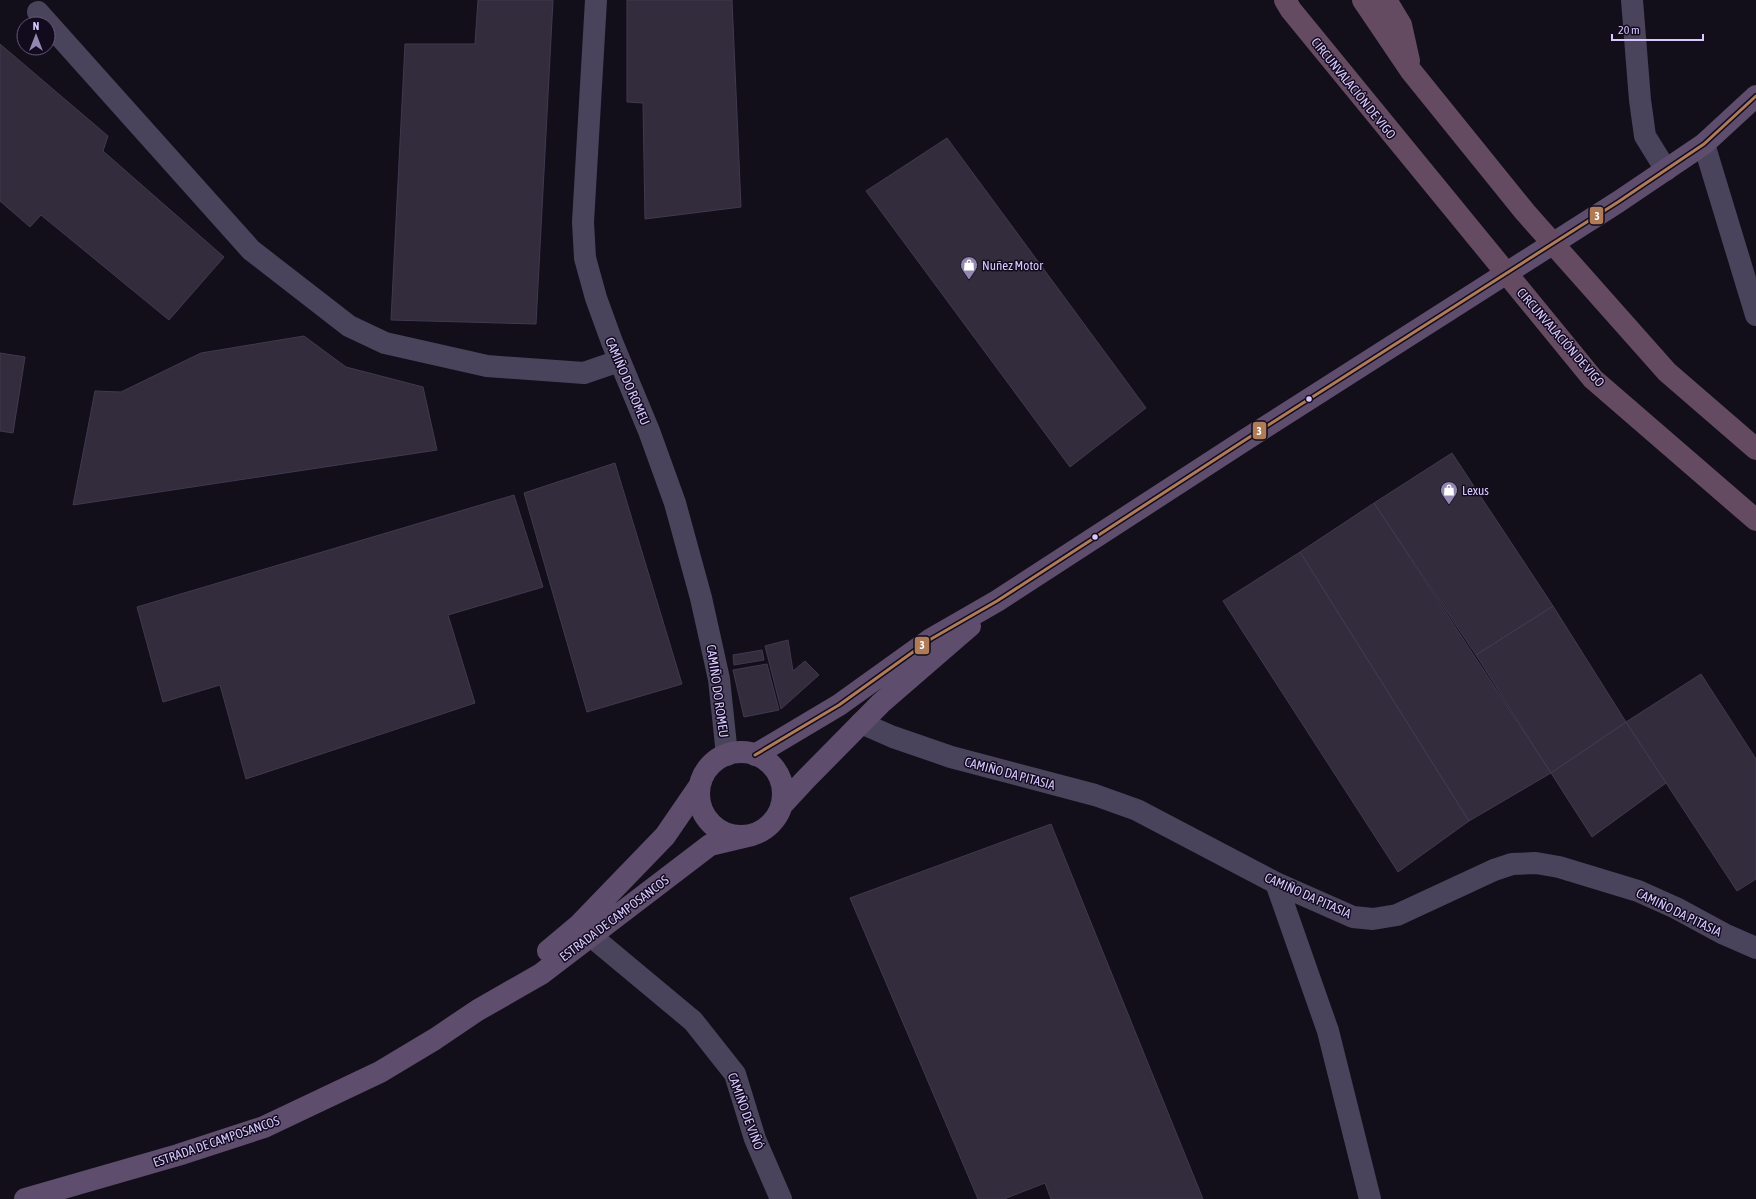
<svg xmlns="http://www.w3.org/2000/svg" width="1756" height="1199" font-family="'Asap Condensed',sans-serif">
  <rect width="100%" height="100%" fill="#130f1a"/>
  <path fill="#322c3d" stroke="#41394f" d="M478,0H553L536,324L391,320L405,44H475Z
    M627,0H732L741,207L645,219L643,103L627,102Z
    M0,44L108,136L103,151L224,257L169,320L41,215L30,227L0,201Z
    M947,138L1146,408L1070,467L866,191Z
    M304,336L346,367L423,387L437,450L73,505L95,391L121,392L201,353Z
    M0,353L25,357L13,433L0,431Z
    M1452,453L1553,606L1476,655L1374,503Z
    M615,463L682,684L587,712L524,493Z
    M514,495L543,587L448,615L475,703L246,779L220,685L163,702L137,607Z
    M1374,503L1551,773L1469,821L1300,552Z
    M1300,552L1469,821L1398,872L1223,601Z
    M1553,606L1626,722L1551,773L1476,655Z
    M788,640L793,671L805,661L819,675L781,709L765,646Z
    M762,650L764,660L734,665L733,655Z
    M767,664L779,710L744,717L733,670Z
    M1701,674L1756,759V879L1737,891L1626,722Z
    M1626,722L1666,783L1592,837L1551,773Z
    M1051,824L1203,1199H1051L1045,1183L1004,1199H978L850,898Z"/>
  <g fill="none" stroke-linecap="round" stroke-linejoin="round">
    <path stroke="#49445b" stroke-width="22" d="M596,0L583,222L585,258L596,298L612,342L649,431L675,503L701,598L719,679L727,755
      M1632,0L1640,100L1645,136L1666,170
      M38,12L251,250L349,326L385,343L487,366L584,373L619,361
      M1704,144L1756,315
      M861,723L893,737L951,757L1095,795L1137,810L1276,883L1353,917L1373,919L1397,915L1494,870L1512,864L1536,863L1559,867L1638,891L1676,908L1724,934L1756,948
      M1276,883L1328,1031L1370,1199
      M591,936L693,1021L735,1074L755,1139L781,1199"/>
    <path stroke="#5e4d6c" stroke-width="22" d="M699 794a42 42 0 1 1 84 0a42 42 0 1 1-84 0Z
      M755,755L839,705L931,639L997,601L1245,440L1618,202L1704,144L1756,96
      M781,806L806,779L881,703L970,626
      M548,951L579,925L665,836L700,785
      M25,1199L178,1155L264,1127L380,1072L435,1039L478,1010L541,974L710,845L752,835"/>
    <path stroke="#654b61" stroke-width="22" d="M1285,0L1291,10L1593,379L1756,520
      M1363,0L1411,71L1525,212L1667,372L1756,449
      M1386,0L1401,25L1409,61"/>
    <g stroke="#120b1e" stroke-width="6">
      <path id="bus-1" d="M755,755L839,705L931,639L997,601L1245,440L1618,202L1704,144L1756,96"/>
    </g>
    <use href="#bus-1" stroke="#b07c57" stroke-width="3"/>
  </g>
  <defs>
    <g id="shop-pin" transform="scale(0.9)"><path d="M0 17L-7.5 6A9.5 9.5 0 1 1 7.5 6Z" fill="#9387af" stroke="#120b1e"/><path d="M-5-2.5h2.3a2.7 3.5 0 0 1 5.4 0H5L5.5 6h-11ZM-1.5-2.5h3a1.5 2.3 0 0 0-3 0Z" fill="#fff"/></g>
  </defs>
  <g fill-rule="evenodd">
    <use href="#shop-pin" x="969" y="265"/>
    <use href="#shop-pin" x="1449" y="490"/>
  </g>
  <g fill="#d8c8ff" stroke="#120b1e" stroke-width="1.5">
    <circle cx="1309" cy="399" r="3.5"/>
    <circle cx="1095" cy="537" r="3.5"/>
  </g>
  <g text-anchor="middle" stroke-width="3" stroke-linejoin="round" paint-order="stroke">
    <g font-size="13" fill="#d8c8ff" stroke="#120b1e">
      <text transform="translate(1354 88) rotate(51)" y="5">CIRCUNVALACIÓN DE VIGO</text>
      <text transform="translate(1561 337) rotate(49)" y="5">CIRCUNVALACIÓN DE VIGO</text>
      <text transform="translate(628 381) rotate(67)" y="5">CAMIÑO DO ROMEU</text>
      <text transform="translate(718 691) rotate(82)" y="5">CAMIÑO DO ROMEU</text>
      <text transform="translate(1010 773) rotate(15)" y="5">CAMIÑO DA PITASIA</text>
      <text transform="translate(1308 895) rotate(24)" y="5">CAMIÑO DA PITASIA</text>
      <text transform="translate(1679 912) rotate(26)" y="5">CAMIÑO DA PITASIA</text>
      <text transform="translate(614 918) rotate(-37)" y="5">ESTRADA DE CAMPOSANCOS</text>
      <text transform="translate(746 1111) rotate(70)" y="5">CAMIÑO DE VIÑÓ</text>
      <text transform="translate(216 1141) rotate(-19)" y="5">ESTRADA DE CAMPOSANCOS</text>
    </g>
    <g font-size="13" fill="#d8c8ff" stroke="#120b1e" text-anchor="start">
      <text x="982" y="270">Nuñez Motor</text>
      <text x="1462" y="495">Lexus</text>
    </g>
  </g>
  <g stroke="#120b1e" stroke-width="1.5">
    <rect x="1589" y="206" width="15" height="19" rx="4" fill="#b07c57"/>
    <rect x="1252" y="421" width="15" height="19" rx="4" fill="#b07c57"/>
    <rect x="914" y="636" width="16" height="19" rx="4" fill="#b07c57"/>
  </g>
  <g font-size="11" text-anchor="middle" font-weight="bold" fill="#fff">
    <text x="1597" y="220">3</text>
    <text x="1259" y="435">3</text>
    <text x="922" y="649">3</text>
  </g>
  <g transform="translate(36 36)"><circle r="19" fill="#120b1e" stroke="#615778"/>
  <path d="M0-3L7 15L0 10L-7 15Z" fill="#9387af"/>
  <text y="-6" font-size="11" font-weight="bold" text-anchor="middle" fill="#d8c8ff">N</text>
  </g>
  <path d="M1612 34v6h91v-6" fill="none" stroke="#d8c8ff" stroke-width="2"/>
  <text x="1618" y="34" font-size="12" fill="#d8c8ff" stroke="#120b1e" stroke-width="3" paint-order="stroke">20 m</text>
</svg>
